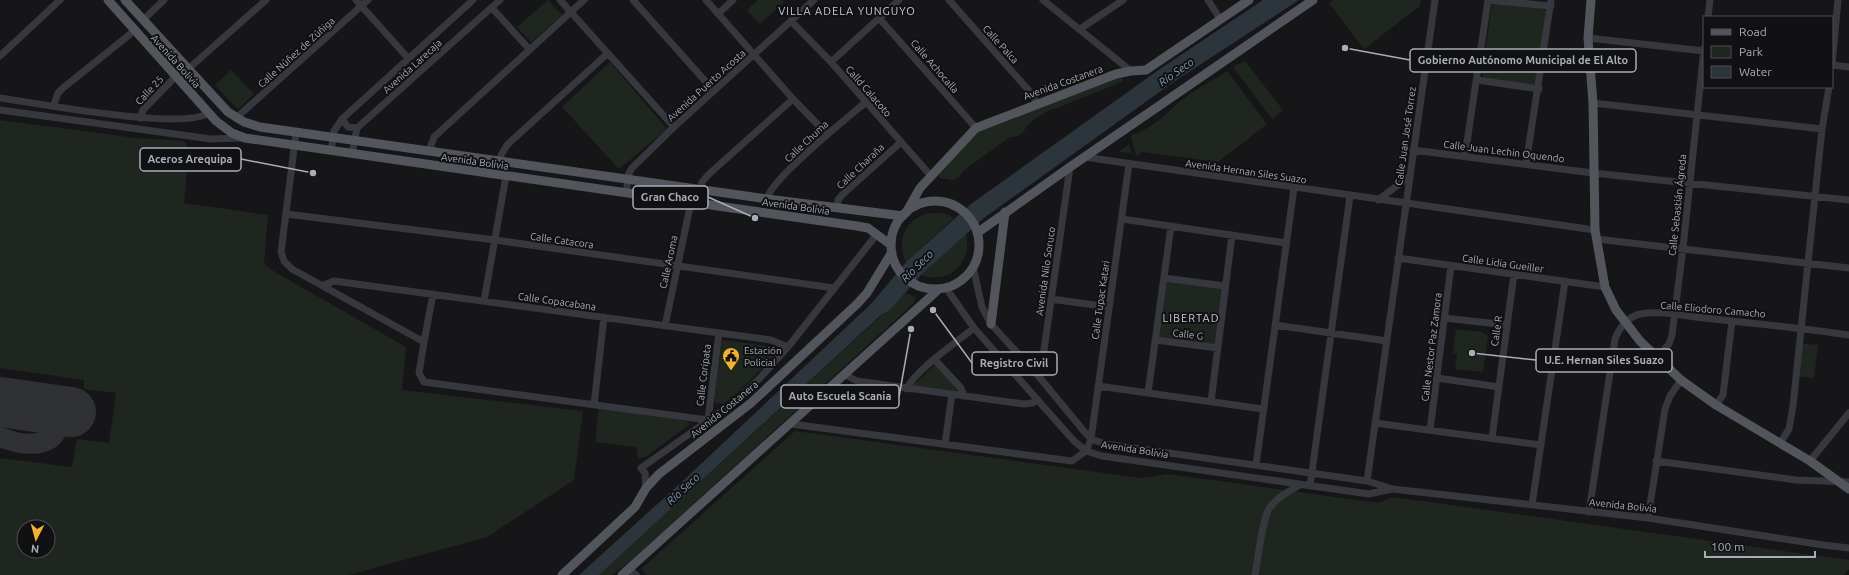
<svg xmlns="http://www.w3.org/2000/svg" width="1849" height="575" font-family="Ubuntu,sans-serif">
  <rect width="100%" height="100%" fill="#161618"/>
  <path fill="#1e261f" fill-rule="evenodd" d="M548,0L562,15L531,42L517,27Z
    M758,0H782L784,2L760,24L747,10Z
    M1333,0H1421L1420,6L1364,49L1329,3Z
    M1495,2L1544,9L1547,12L1537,84L1534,86L1485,79L1482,75L1492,3Z
    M1245,61L1283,110L1272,119L1233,67Z
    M610,62L667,129L619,169L562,107Z
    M231,70L254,94L238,109L215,85Z
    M1227,71L1267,124L1218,162L1142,152L1136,156L1131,135C1151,129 1162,118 1177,104C1191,91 1211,82 1227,71Z
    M1120,77L1123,79L1122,82L1057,108C1048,109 1036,118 1029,124C1022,132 1024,136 1010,137L963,171L958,178L952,180L939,178V174L973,136L981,130Z
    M0,120L136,138L184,141L189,149L184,203L268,215L264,264L275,272L406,347L402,390L583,411L574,480L487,537L349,575H0V458L72,467L77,439L109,443L116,393L84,389V380L0,368ZM24,527H48V551H24Z
    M1129,144L1132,153L1118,152Z
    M931,213H943L954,218L906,262C895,240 907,217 931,213Z
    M966,234C973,263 949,285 921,275Z
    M1167,281L1223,289L1215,346L1159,338Z
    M905,293L916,297L914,303L633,559L612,575H599L882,315L890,310Z
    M1456,329L1482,332L1488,336L1483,372L1455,369L1457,354L1453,353Z
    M724,340L774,347L778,353L734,396L723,404L716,403L714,400L722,341Z
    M1797,343L1818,345L1814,378L1794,376Z
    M936,364L959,391L912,386Z
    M599,408L686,421L690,424L647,456L638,459L636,447L595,442Z
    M795,431L1141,478L1168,474L1379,503L1393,497L1849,560V569L1843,575H647L641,569Z"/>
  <path fill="#2c353c" d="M1263,0H1299L1172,83L984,218L921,275L890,310L881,315L599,575H579L685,479L872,303L906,262L971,204L1160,69Z"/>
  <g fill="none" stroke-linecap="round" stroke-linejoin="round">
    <path stroke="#303135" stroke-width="20" d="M0,437C17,444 49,451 58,428C60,421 60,417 57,410"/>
    <path stroke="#303135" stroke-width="50" d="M0,402L71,412"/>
    <path stroke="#37383d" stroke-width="7" d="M356,0L408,58
      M560,0L674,127
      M633,0L714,91
      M706,0L793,99L827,134
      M949,0L1031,93L1037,103
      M1043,0L1131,71
      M1208,0L1220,19
      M1488,0L1551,6
      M492,8L530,50
      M718,14L733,0
      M1708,17L1710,0
      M879,18L976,128
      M143,20L164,0
      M791,21L831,62L931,176
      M1080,29L1123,0
      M1588,38L1704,51
      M0,56L60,0
      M831,62L899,0
      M1832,65L1849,67
      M1832,66L1838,0
      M187,70L266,0
      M1477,80L1539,89
      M0,98C36,103 184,131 208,113
      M1593,103L1822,129
      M54,105L58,93L63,88L134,31
      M0,110L211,139L242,138
      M140,118L143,110L175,77
      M236,118L368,0
      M342,119L348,127L357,128
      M296,133L281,252L284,261L292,269L424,342L419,373L424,382L708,420
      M1413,150L1593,173L1849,200
      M331,151L334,131L342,119L473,0
      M429,151L434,137L584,0
      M352,154L357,128L500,0
      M1465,156L1488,0
      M1084,157L1595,230
      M500,161L501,155L507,145L607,54
      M1526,164L1551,0
      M701,190L702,182L709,174L793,99
      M626,193L629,173L632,168L674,127L814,0
      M767,199C771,179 847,118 866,102
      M1378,200L1410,176
      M837,208L838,200L842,195L901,142
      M286,214L495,240L834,288
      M1122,219L1286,243
      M1596,239L1849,268
      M1398,258L1605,287
      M973,267L982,307L991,324L1040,378L1083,430L1091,439L1105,444L1367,481L1393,489L1648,518L1823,545L1849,548
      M1164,278L1225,286
      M324,285L334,281L771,340L788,347
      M946,288L974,328L1074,441L1086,451L1102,456L1369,494L1392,489
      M1051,299L1109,307
      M484,301L506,176
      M1444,318L1507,325
      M1275,325L1387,341
      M665,326L691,202
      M1155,340L1218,348
      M424,342L433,294
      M1657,358L1669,344L1672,335L1683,248L1704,49
      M935,360L961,388L964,396
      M844,374L857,381L1024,404L1032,403L1038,400
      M1040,378L1070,167
      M1437,378L1499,387
      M1098,386L1263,409
      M907,389C913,372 958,341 974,328
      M1148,393L1171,226
      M1211,402L1232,235
      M594,405L604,317
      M1716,405L1723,395L1732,321
      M708,420L719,333
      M1375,423L1541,445
      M791,424L1072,461L1086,451L1091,439L1129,164
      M1430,430L1451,266
      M1492,438L1514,274
      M1780,443L1789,429L1793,406L1822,129L1829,87
      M945,444L952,394
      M1656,461L1796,480L1849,482
      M1810,461L1849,413
      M1256,465L1294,188
      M1367,481L1435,0
      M1310,486L1350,196
      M646,488L645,473L641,468L733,403L759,379L788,347L877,234
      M1532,505L1565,281
      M1589,512L1615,339C1619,328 1628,317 1640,314C1660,310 1684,316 1704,318C1752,323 1801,328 1849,335
      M1648,518L1665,409L1670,396L1681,380
      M629,569L636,575
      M1255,575C1258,560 1262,518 1270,507C1278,497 1289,491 1300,485"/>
    <path stroke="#53555c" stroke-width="9" d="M108,0L216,121L232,133L245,138L857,226L868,228L891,245
      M125,0L228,112L244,122L260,127L767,199L903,216
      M1591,0L1588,38L1593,103L1595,230L1605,287L1616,310L1640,341L1681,380L1716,405L1810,461L1849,489
      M891 245a44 44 0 1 1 88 0a44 44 0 1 1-88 0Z
      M906,213L920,188L976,128L1116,74L1131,71L1146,70L1249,0
      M977,233L1070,167L1313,0
      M991,324L1005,212
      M562,575L635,507L646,488L659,474L751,403L857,304L867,293L892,252
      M622,575L939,289"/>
  </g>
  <defs>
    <g id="civic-pin" transform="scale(0.9)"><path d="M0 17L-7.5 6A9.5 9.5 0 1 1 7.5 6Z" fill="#f2b134" stroke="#111113"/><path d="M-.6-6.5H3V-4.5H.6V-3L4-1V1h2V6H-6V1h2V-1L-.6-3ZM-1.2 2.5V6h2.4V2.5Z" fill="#111"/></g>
  </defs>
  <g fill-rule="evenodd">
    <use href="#civic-pin" x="731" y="356"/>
  </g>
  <g text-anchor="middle" stroke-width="4" stroke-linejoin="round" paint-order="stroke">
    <g font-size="10" fill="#a8adb8" stroke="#111113">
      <text transform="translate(1001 44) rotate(48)" y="4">Calle Palca</text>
      <text transform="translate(296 52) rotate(-42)" y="4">Calle Núñez de Zúñiga</text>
      <text transform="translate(176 61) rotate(48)" y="4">Avenida Bolivia</text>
      <text transform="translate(412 66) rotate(-42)" y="4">Avenida Larecaja</text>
      <text transform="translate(935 66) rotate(49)" y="4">Calle Achocalla</text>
      <text transform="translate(1063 82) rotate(-20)" y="4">Avenida Costanera</text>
      <text transform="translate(706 85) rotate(-42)" y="4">Avenida Puerto Acosta</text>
      <text transform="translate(149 90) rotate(-47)" y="4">Calle 25</text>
      <text transform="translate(869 91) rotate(49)" y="4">Calld Calacoto</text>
      <text transform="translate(1405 136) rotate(-82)" y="4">Calle Juan José Torrez</text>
      <text transform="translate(806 141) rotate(-43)" y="4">Calle Chuma</text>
      <text transform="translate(1504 151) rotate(7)" y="4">Calle Juan Lechin Oquendo</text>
      <text transform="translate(475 161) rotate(8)" y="4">Avenida Bolivia</text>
      <text transform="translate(860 166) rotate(-43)" y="4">Calle Charaña</text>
      <text transform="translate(1246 171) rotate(8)" y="4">Avenida Hernan Siles Suazo</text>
      <text transform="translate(1677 205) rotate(-84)" y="4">Calle Sebastián Ágreda</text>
      <text transform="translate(796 206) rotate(8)" y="4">Avenida Bolivia</text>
      <text transform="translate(562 240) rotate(8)" y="4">Calle Catacora</text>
      <text transform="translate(668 262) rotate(-78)" y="4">Calle Aroma</text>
      <text transform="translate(1503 263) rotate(8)" y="4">Calle Lidia Gueiller</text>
      <text transform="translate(1045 271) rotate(-82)" y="4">Avenida Nilo Soruco</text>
      <text transform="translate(1100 300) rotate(-82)" y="4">Calle Tupac Katari</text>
      <text transform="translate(557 301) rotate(8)" y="4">Calle Copacabana</text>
      <text transform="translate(1713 309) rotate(5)" y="4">Calle Eliodoro Camacho</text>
      <text transform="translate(1496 331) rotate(-82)" y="4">Calle R</text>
      <text transform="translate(1188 334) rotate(7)" y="4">Calle G</text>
      <text transform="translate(1431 347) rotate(-83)" y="4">Calle Nestor Paz Zamora</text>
      <text transform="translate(703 375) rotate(-83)" y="4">Calle Coripata</text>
      <text transform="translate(724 409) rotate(-39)" y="4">Avenida Costanera</text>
      <text transform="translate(1135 449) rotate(9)" y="4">Avenida Bolivia</text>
      <text transform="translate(1623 505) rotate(6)" y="4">Avenida Bolivia</text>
    </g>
    <g font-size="10" fill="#a8adb8" stroke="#111113" text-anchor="start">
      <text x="744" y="354">Estación<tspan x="744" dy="12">Policial</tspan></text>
    </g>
    <g font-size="11" letter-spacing="1" fill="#c9ccd4" stroke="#111113">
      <text x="847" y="15">VILLA ADELA YUNGUYO</text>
      <text x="1191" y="322">LIBERTAD</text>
    </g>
    <g font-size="11" font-style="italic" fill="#7f9bb3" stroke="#111113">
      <text transform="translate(1176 72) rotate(-35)" y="4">Río Seco</text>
      <text transform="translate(917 266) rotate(-45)" y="4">Río Seco</text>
      <text transform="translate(683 489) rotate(-43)" y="4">Río Seco</text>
    </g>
  </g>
  <path fill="none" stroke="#a8adb8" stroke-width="1.5" d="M1345 48L1410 60M313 173L241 159M755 218L708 197M1472 353L1536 360M933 310L972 363M911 329L899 397"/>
  <g fill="#a8adb8" stroke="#111113" stroke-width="1.5">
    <circle cx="1345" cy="48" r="4"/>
    <circle cx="313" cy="173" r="4"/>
    <circle cx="755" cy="218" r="4"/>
    <circle cx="1472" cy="353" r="4"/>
    <circle cx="933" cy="310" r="4"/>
    <circle cx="911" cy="329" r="4"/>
  </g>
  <g fill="#111113" stroke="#a8adb8" stroke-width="1.5">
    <rect x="1410" y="49" width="226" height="23" rx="4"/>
    <rect x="140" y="148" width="101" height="23" rx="4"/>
    <rect x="633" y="186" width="75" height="23" rx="4"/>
    <rect x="1536" y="349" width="136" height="23" rx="4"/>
    <rect x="972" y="352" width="85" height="23" rx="4"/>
    <rect x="781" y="385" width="118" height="23" rx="4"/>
  </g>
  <g font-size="11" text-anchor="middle" font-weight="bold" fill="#a8adb8">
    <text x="1523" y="64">Gobierno Autónomo Municipal de El Alto</text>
    <text x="190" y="163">Aceros Arequipa</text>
    <text x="670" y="201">Gran Chaco</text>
    <text x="1604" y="364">U.E. Hernan Siles Suazo</text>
    <text x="1014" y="367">Registro Civil</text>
    <text x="840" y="400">Auto Escuela Scania</text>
  </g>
  <rect x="1703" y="16" width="130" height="72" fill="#111113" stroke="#4d4f55"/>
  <rect x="1711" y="29" width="20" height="6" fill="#53555c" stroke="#4d4f55"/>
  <text x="1739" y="36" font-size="12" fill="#a8adb8">Road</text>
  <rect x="1711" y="46" width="20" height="12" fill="#1e261f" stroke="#4d4f55"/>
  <text x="1739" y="56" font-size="12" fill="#a8adb8">Park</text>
  <rect x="1711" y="66" width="20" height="12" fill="#2c353c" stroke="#4d4f55"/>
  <text x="1739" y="76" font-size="12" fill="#a8adb8">Water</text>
  <g transform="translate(36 539) rotate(186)"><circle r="19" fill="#111113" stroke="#4d4f55"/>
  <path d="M0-3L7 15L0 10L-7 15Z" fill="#f2b134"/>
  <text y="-6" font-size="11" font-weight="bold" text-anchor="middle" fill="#a8adb8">N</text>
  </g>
  <path d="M1705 551v6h110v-6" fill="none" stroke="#a8adb8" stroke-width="2"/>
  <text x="1711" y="551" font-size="12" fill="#a8adb8" stroke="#111113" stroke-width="3" paint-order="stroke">100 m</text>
</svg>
